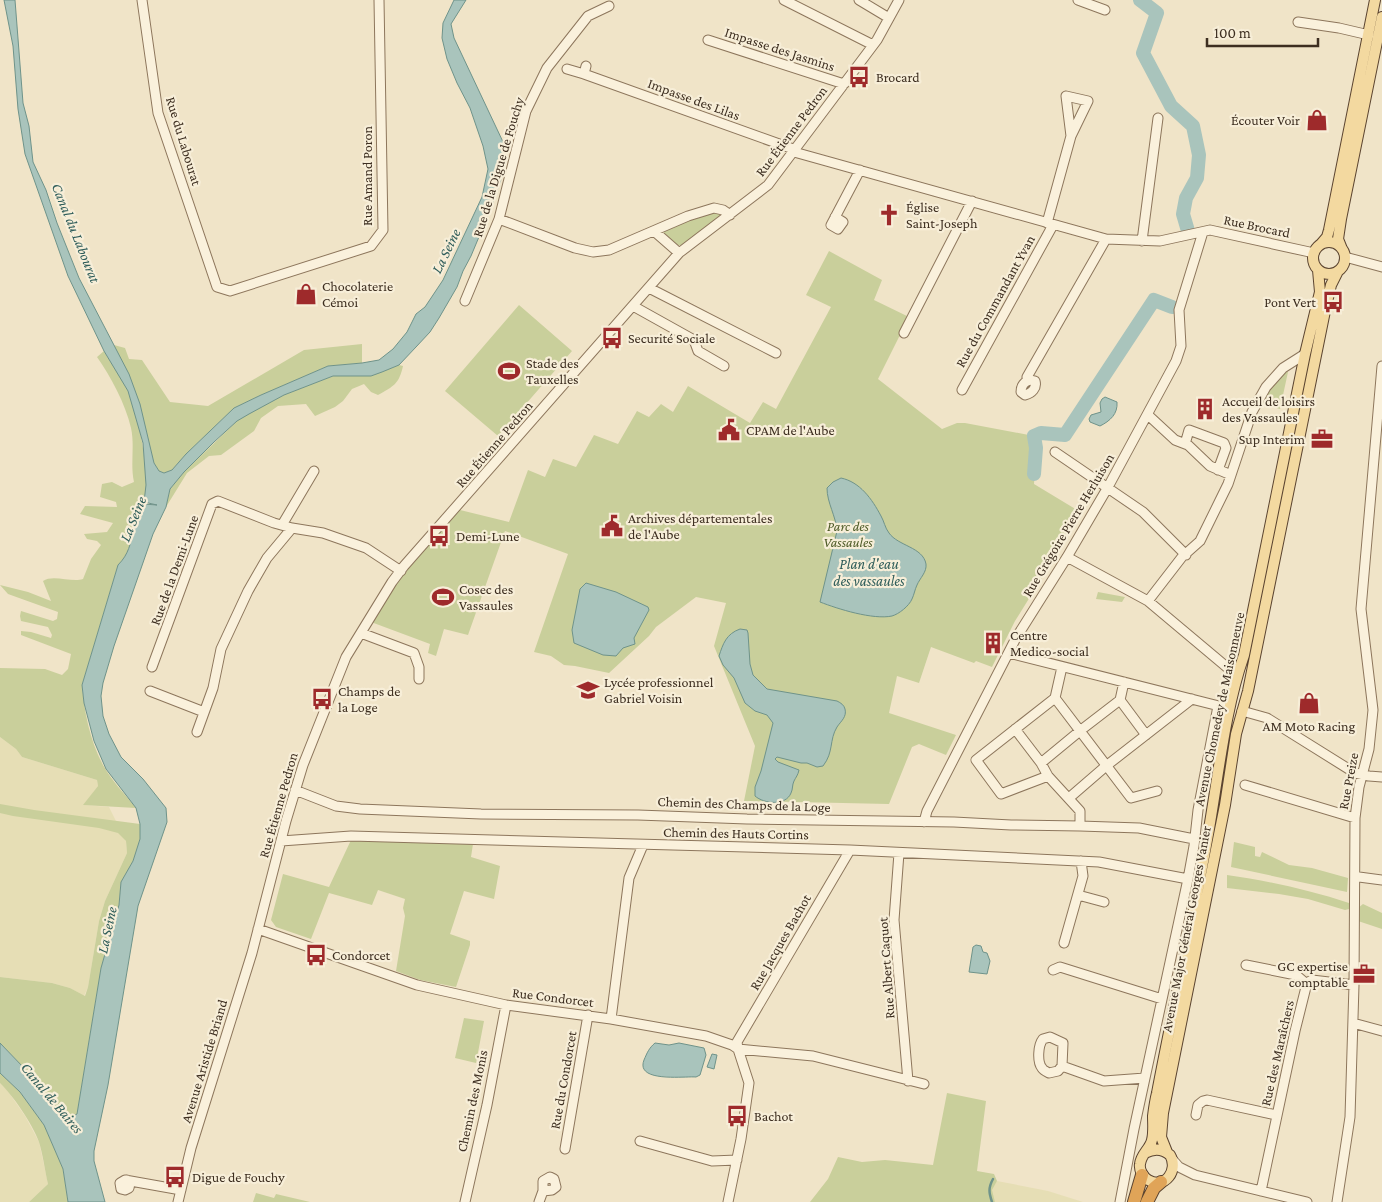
<svg xmlns="http://www.w3.org/2000/svg" width="1382" height="1202" font-family="'Crimson Pro',serif">
  <rect width="100%" height="100%" fill="#f0e4c8"/>
  <path fill="#e6deb5" d="M0,737L16,749L22,757L97,780L98,786L84,805L109,807L126,841L127,853L105,901L99,921L88,987L84,996L70,988L52,983L0,977Z
    M0,1083L7,1090L25,1116L39,1142L48,1184L29,1202H0Z
    M997,1181L1048,1191L1083,1202H995L991,1190Z"/>
  <path fill="#c9cf9b" d="M716,210L724,213L685,245H676L663,236L664,231Z
    M829,251L882,280L874,300L909,317L878,379L942,429L957,423H965L1034,436L1036,448L1034,484L1082,513L1015,621L992,667L976,661L974,663L931,647L919,683L897,676L889,713L956,735L946,755L919,744L912,747L889,804L744,801L755,746L714,646L726,603L696,597L656,627L649,636L609,673L575,666L564,665L551,656L534,652L568,554L505,531L468,635L444,629L436,656L428,653L430,644L371,622L407,564L456,509L509,522L528,470L545,477L553,459L576,467L594,435L618,444L637,411L649,417L661,404L673,412L688,386L750,423L763,402L776,409L831,307L806,295Z
    M519,305L572,351L498,436L445,391Z
    M362,344V363L328,366L261,395L234,408L186,454L172,470L164,473L159,471L154,463L146,435L114,345L125,348L129,359L142,360L170,402L208,406L304,350Z
    M104,351C112,364 122,377 128,391C139,417 151,475 144,503C141,511 137,519 135,528C130,544 130,553 118,565L82,685C84,711 90,741 103,765C111,780 125,794 136,808L83,805L98,786L97,780L22,757L16,749L0,737V668L45,669L62,675L68,669L71,654L21,635V631L31,632L51,638L52,635L48,627L21,621L20,616L21,611L53,621L57,619L58,612L8,594L0,585L28,592L51,601L43,581C53,574 72,583 83,579L91,559L101,545L97,541L87,539L84,534L107,532L113,523L80,514L85,506L117,507L116,502L100,497L102,484L112,482L122,487L134,482C130,464 135,446 131,428C125,403 111,377 97,357Z
    M399,365L403,366C399,384 394,386 378,395L371,392L364,384L352,389L343,401L335,407L315,416L306,404L278,406L261,418L254,431L221,455L209,456L187,473L166,507L170,489L184,472L237,421L251,412L284,395L333,376H371Z
    M1286,371L1288,372L1280,409L1260,403L1270,386Z
    M1098,592L1125,597L1122,602L1096,599Z
    M0,804L34,810L140,824V839L133,861L121,882L119,905L101,968L77,1114L70,1118L63,1117L24,1068L0,1043V977L52,983L70,988L85,996L88,987L99,921L105,901L127,853L126,841L118,833L99,828L13,816L0,813Z
    M351,840L473,844L471,857L500,866L494,899L464,891L450,934L470,941V945L456,987L420,980L396,971L405,916L403,908L405,899L378,890L372,905L329,893L311,939L276,927L271,920L283,874L329,887Z
    M1234,842L1255,847V856L1260,857L1262,852L1289,865L1312,868L1348,878L1347,892L1231,867Z
    M1227,875C1269,881 1309,890 1349,903V909L1345,910L1308,899L1279,894L1227,888Z
    M1363,904L1382,913V929L1358,921V908Z
    M464,1018L484,1021L476,1063L455,1058Z
    M0,1073L20,1092L44,1125L63,1169L68,1202H29L48,1184C45,1171 43,1155 39,1142C32,1123 14,1097 0,1083Z
    M947,1093L986,1101L977,1171L994,1174L997,1181L992,1190L995,1202H810L828,1179L838,1157L862,1162L885,1160L933,1165Z
    M256,1193L274,1198L276,1194L310,1202H253Z"/>
  <path fill="#a9c4bc" stroke="#6f938a" d="M4,0H15L23,103L29,126L33,162L46,190L57,223L79,278L129,374L140,404L154,463L159,471L164,473L172,470L186,454L234,408L261,395L328,366L362,363L379,360L393,349L407,332L416,314L425,307L443,280L482,197L488,169L483,146L470,108L457,83L447,59L442,38L443,23L454,0H466L451,24L454,38L504,144L506,157L504,171L491,208L471,256L463,271L457,287L439,318L430,332L416,347L399,365L382,372L371,376H333L284,395L249,414L237,421L214,442L184,472L170,489L166,507L153,534L114,646L103,683L101,696L103,716L109,734L121,757L143,779L166,808L167,822L138,906L108,1085L94,1151V1161L105,1202H68L63,1169L44,1125L20,1092L0,1073V1043L24,1068L63,1117L70,1118L77,1114L101,968L119,905L121,882L133,861L140,839V824L136,808L106,769L94,741L84,703L82,685L118,565C129,554 130,544 134,530C136,521 140,512 143,504L157,505L144,502L146,485L143,443L128,391L104,351L68,276L25,154L18,109L13,46Z
    M1105,397L1117,402C1118,414 1110,421 1100,426L1090,422L1089,419L1091,415L1101,412L1100,403L1102,399Z
    M841,478C860,482 872,499 881,516C884,521 885,528 889,533C898,546 923,547 926,564C927,572 920,578 917,585C915,589 914,595 912,599C909,606 899,614 892,616C873,620 838,609 820,602L837,531C836,516 827,503 827,488L833,482Z
    M586,583L616,592L648,607L649,610L634,638L635,644L623,648L616,656L603,655L574,643L572,630L580,589Z
    M740,629L747,630L748,633L750,664L753,675L767,689L837,701C841,703 844,705 845,709C847,717 841,721 837,727C829,740 834,752 823,766L817,767L807,763H801L777,757L775,759L778,762L799,770C798,775 796,777 794,781C792,785 793,789 791,793C786,806 764,804 755,796V787L761,771L773,723L767,715L755,711L745,703L734,678L723,665L719,656C723,644 726,634 740,629Z
    M976,945L981,946L983,952L987,953L990,961L987,974L969,972L973,947Z
    M655,1043L669,1045L679,1043L704,1048L706,1055L700,1075L696,1077C685,1076 635,1083 644,1060C647,1053 649,1048 655,1043Z
    M712,1054L717,1055L714,1069L707,1067Z"/>
  <g fill="none" stroke-linecap="round" stroke-linejoin="round">
    <path stroke="#6f938a" stroke-width="2.5" d="M992,1202C989,1193 988,1188 993,1179"/>
    <path stroke="#a9c4bc" stroke-width="14" d="M1140,0L1157,13L1143,53L1171,106L1193,126L1199,155L1197,178L1186,198L1183,214L1188,231
      M1034,474L1036,448L1034,436L1041,433L1065,435L1154,300L1172,307"/>
    <g stroke="#8d765c" stroke-width="11">
      <path id="minor" d="M142,0L158,113L217,287L230,291L371,246L383,230L379,0
        M784,0L873,45
        M859,0L889,18
        M1078,0L1105,10
        M1298,22L1339,28L1369,35
        M708,40L844,84
        M586,66L584,74L796,150
        M567,69L584,74
        M794,152L1106,239L1160,241L1210,230L1314,253
        M835,217L843,222L838,229L831,225L860,170
        M499,219L575,248L593,252L609,250L688,216L714,208L723,210L730,215
        M1047,223L1071,136L1066,96L1088,101L1071,136
        M654,231L679,253
        M1142,241L1158,118
        M1345,257L1382,267
        M649,288L776,353
        M465,301L499,219L526,111L547,68L588,16L609,6
        M633,306L694,340L698,351L724,366
        M904,333L972,201
        M1028,380L1027,377L1106,239
        M1031,380L1035,381C1037,388 1032,393 1025,395L1021,392C1021,386 1024,381 1031,380Z
        M962,390L1053,225
        M1148,415L1175,440L1188,445L1210,466L1231,475
        M1185,444L1189,430L1224,443L1226,448L1218,470
        M1055,452L1143,512L1186,555
        M282,525L314,471
        M1067,557L1148,601L1229,669H1239
        M1148,601L1182,557L1200,541L1228,484L1252,412L1266,387L1283,368L1305,354
        M361,633L414,653L419,667V679
        M1009,653L1223,707
        M152,667L212,504L218,501L274,523L292,528L323,533L366,548L401,571
        M1062,667L1055,698L1131,798L1157,791
        M150,691L204,712
        M1055,698L976,760L1001,794L1048,776L1041,763L1081,730L1120,700L1124,682
        M1120,700L1146,735
        M1242,711L1267,718L1355,773L1369,776L1382,777
        M1015,729L1041,763
        M197,732L213,688L221,649L248,591L267,558L292,528
        M1048,776L1080,811V826
        M1245,785L1355,818
        M295,790L336,806L360,809L481,814L638,815L747,819L954,822L1011,825L1080,826L1139,828L1194,839
        M1069,798L1106,766L1192,699
        M924,822L927,811L1016,638L1067,557L1108,487L1176,361L1181,346L1179,310L1203,232
        M281,841L351,836L850,850L1099,862L1188,879
        M899,853L894,920L908,1081
        M1355,878L1359,877L1382,880
        M1078,895L1104,902
        M258,929L417,985L506,1005L611,1019L706,1036L732,1045L738,1049L749,1083L741,1139L728,1202
        M1064,943L1083,876L1081,861
        M1246,965L1296,975L1303,981L1306,987L1295,1031L1261,1191
        M1053,970L1060,967L1162,999
        M1305,984L1312,980L1354,985
        M611,1019L629,878L643,845
        M1353,1023L1382,1031
        M738,1049L737,1042L850,850
        M738,1049L813,1056L924,1084
        M1062,1066L1063,1043L1050,1037L1043,1039C1038,1045 1037,1062 1042,1068C1043,1070 1047,1072 1049,1073L1058,1071L1062,1066L1104,1081L1145,1078
        M1196,1115L1198,1105L1203,1101L1207,1100L1276,1115
        M640,1141L712,1161L737,1160
        M565,1149L588,1015
        M1172,1159L1179,1167L1195,1175L1307,1202
        M127,1180L130,1183L129,1188L125,1190L121,1189L120,1183L125,1180L181,1190
        M178,1202L191,1148L252,953L286,821L303,765L346,657L392,582L404,566L679,253L768,185L877,40L899,0
        M465,1202L487,1105L506,1005
        M539,1202L543,1191L552,1190L556,1187L554,1179L550,1177L543,1181V1191
        M1120,1202L1134,1129L1188,879L1194,846L1198,810L1218,706
        M1337,1202L1350,1117L1354,985L1355,818L1359,787L1369,749L1373,710L1361,609L1382,366"/>
    </g>
    <g stroke="#5b4430" stroke-width="12">
      <path id="major" d="M1313 258a16 16 0 1 1 32 0a16 16 0 1 1-32 0Z
        M1321,244L1327,237L1329,230L1375,0
        M1342,249L1338,239L1341,219L1382,17
        M1167,1152L1161,1137L1163,1113L1225,805L1236,734L1248,691L1326,306L1331,285L1338,271
        M1145,1153C1154,1148 1162,1148 1170,1155C1179,1170 1165,1190 1148,1180C1143,1177 1139,1170 1140,1164C1141,1154 1150,1149 1152,1140C1154,1132 1153,1124 1153,1116C1154,1108 1155,1101 1157,1093C1173,1009 1192,925 1207,840C1218,781 1224,712 1244,655L1305,354L1320,292L1318,270"/>
    </g>
    <g stroke="#5b4430" stroke-width="14">
      <path id="highway" d="M1134,1202L1142,1175
        M1147,1202L1154,1188L1161,1182"/>
    </g>
    <use href="#minor" stroke="#faf1dc" stroke-width="9"/>
    <use href="#major" stroke="#f3d9a0" stroke-width="10"/>
    <use href="#highway" stroke="#e0a458" stroke-width="12"/>
  </g>
  <defs>
    <g id="bus-bare" transform="scale(1.725)"><path d="M-5-6H5V4H4V6H2V4H-2V6H-4V4H-5ZM-3.5-4V0h7V-4ZM-3.5 1.2v1.5H-2V1.2ZM2 1.2v1.5H3.5V1.2Z" fill="#9e2a2b" stroke="#f7eed8" stroke-width="2.5" paint-order="stroke"/></g>
    <g id="shop-bare" transform="scale(1.725)"><path d="M-5-2.5h2.3a2.7 3.5 0 0 1 5.4 0H5L5.5 6h-11ZM-1.5-2.5h3a1.5 2.3 0 0 0-3 0Z" fill="#9e2a2b" stroke="#f7eed8" stroke-width="2.5" paint-order="stroke"/></g>
    <g id="church-bare" transform="scale(1.725)"><path d="M-1.2-6h2.4v3.5h3.3v2.4h-3.3V6h-2.4V-.1h-3.3v-2.4h3.3Z" fill="#9e2a2b" stroke="#f7eed8" stroke-width="2.5" paint-order="stroke"/></g>
    <g id="stadium-bare" transform="scale(1.725)"><path d="M0-5a6.5 5 0 1 0 0 10a6.5 5 0 1 0 0-10ZM-3.5-1.8h7v3.6h-7Z" fill="#9e2a2b" stroke="#f7eed8" stroke-width="2.5" paint-order="stroke"/></g>
    <g id="building-bare" transform="scale(1.725)"><path d="M-4-6H4V6H1V3H-1V6H-4ZM-2.5-4.3h1.7v1.8h-1.7ZM.8-4.3h1.7v1.8H.8ZM-2.5-1h1.7V.8h-1.7ZM.8-1h1.7V.8H.8Z" fill="#9e2a2b" stroke="#f7eed8" stroke-width="2.5" paint-order="stroke"/></g>
    <g id="civic-bare" transform="scale(1.725)"><path d="M-.6-6.5H3V-4.5H.6V-3L4-1V1h2V6H-6V1h2V-1L-.6-3ZM-1.2 2.5V6h2.4V2.5Z" fill="#9e2a2b" stroke="#f7eed8" stroke-width="2.5" paint-order="stroke"/></g>
    <g id="office-bare" transform="scale(1.725)"><path d="M-6-3h4V-5.5h4V-3h4V5H-6ZM-1-4.5V-3h2v-1.5ZM-6 0V1H6V0Z" fill="#9e2a2b" stroke="#f7eed8" stroke-width="2.5" paint-order="stroke"/></g>
    <g id="school-bare" transform="scale(1.725)"><path d="M0-5L7-2L0 1L-7-2ZM-4 1L0 2.5L4 1V4Q0 6-4 4Z" fill="#9e2a2b" stroke="#f7eed8" stroke-width="2.5" paint-order="stroke"/></g>
  </defs>
  <g fill-rule="evenodd">
    <use href="#bus-bare" x="859" y="77"/>
    <use href="#shop-bare" x="1317" y="120"/>
    <use href="#church-bare" x="889" y="215"/>
    <use href="#shop-bare" x="306" y="294"/>
    <use href="#bus-bare" x="1333" y="302"/>
    <use href="#bus-bare" x="612" y="338"/>
    <use href="#stadium-bare" x="509" y="371"/>
    <use href="#building-bare" x="1205" y="409"/>
    <use href="#civic-bare" x="729" y="430"/>
    <use href="#office-bare" x="1322" y="439"/>
    <use href="#civic-bare" x="612" y="526"/>
    <use href="#bus-bare" x="439" y="536"/>
    <use href="#stadium-bare" x="443" y="597"/>
    <use href="#building-bare" x="993" y="643"/>
    <use href="#school-bare" x="588" y="690"/>
    <use href="#bus-bare" x="322" y="699"/>
    <use href="#shop-bare" x="1309" y="703"/>
    <use href="#bus-bare" x="316" y="955"/>
    <use href="#office-bare" x="1364" y="974"/>
    <use href="#bus-bare" x="737" y="1116"/>
    <use href="#bus-bare" x="175" y="1177"/>
  </g>
  <g text-anchor="middle" stroke-width="4.5" stroke-linejoin="round" paint-order="stroke">
    <g font-size="14" fill="#3d2e20" stroke="#f7eed8">
      <text transform="translate(780 49) rotate(18)" y="5">Impasse des Jasmins</text>
      <text transform="translate(694 99) rotate(20)" y="5">Impasse des Lilas</text>
      <text transform="translate(791 131) rotate(-53)" y="5">Rue Étienne Pedron</text>
      <text transform="translate(184 141) rotate(73)" y="5">Rue du Labourat</text>
      <text transform="translate(498 167) rotate(-73)" y="5">Rue de la Digue de Fouchy</text>
      <text transform="translate(367 176) rotate(-90)" y="5">Rue Amand Poron</text>
      <text transform="translate(1257 226) rotate(12)" y="5">Rue Brocard</text>
      <text transform="translate(995 301) rotate(-61)" y="5">Rue du Commandant Yvan</text>
      <text transform="translate(494 444) rotate(-49)" y="5">Rue Étienne Pedron</text>
      <text transform="translate(1068 525) rotate(-59)" y="5">Rue Grégoire Pierre Herluison</text>
      <text transform="translate(174 570) rotate(-70)" y="5">Rue de la Demi-Lune</text>
      <text transform="translate(1219 709) rotate(-78)" y="5">Avenue Chomedey de Maisonneuve</text>
      <text transform="translate(1348 781) rotate(-79)" y="5">Rue Preize</text>
      <text transform="translate(744 804) rotate(2)" y="5">Chemin des Champs de la Loge</text>
      <text transform="translate(278 805) rotate(-74)" y="5">Rue Étienne Pedron</text>
      <text transform="translate(736 833) rotate(1)" y="5">Chemin des Hauts Cortins</text>
      <text transform="translate(1186 929) rotate(-79)" y="5">Avenue Major Général Georges Vanier</text>
      <text transform="translate(780 942) rotate(-60)" y="5">Rue Jacques Bachot</text>
      <text transform="translate(886 968) rotate(-94)" y="5">Rue Albert Caquot</text>
      <text transform="translate(553 997) rotate(7)" y="5">Rue Condorcet</text>
      <text transform="translate(1277 1053) rotate(-77)" y="5">Rue des Maraîchers</text>
      <text transform="translate(204 1061) rotate(-73)" y="5">Avenue Aristide Briand</text>
      <text transform="translate(563 1080) rotate(-80)" y="5">Rue du Condorcet</text>
      <text transform="translate(472 1101) rotate(-78)" y="5">Chemin des Monis</text>
    </g>
    <g font-size="14" fill="#3d2e20" stroke="#f7eed8" text-anchor="start">
      <text x="876" y="82">Brocard</text>
      <text x="1300" y="125" text-anchor="end">Écouter Voir</text>
      <text x="906" y="212">Église<tspan x="906" dy="16">Saint-Joseph</tspan></text>
      <text x="322" y="291">Chocolaterie<tspan x="322" dy="16">Cémoi</tspan></text>
      <text x="1316" y="307" text-anchor="end">Pont Vert</text>
      <text x="628" y="343">Securité Sociale</text>
      <text x="526" y="368">Stade des<tspan x="526" dy="16">Tauxelles</tspan></text>
      <text x="1222" y="406">Accueil de loisirs<tspan x="1222" dy="16">des Vassaules</tspan></text>
      <text x="746" y="435">CPAM de l'Aube</text>
      <text x="1305" y="444" text-anchor="end">Sup Interim</text>
      <text x="628" y="523">Archives départementales<tspan x="628" dy="16">de l'Aube</tspan></text>
      <text x="456" y="541">Demi-Lune</text>
      <text x="459" y="594">Cosec des<tspan x="459" dy="16">Vassaules</tspan></text>
      <text x="1010" y="640">Centre<tspan x="1010" dy="16">Medico-social</tspan></text>
      <text x="604" y="687">Lycée professionnel<tspan x="604" dy="16">Gabriel Voisin</tspan></text>
      <text x="338" y="696">Champs de<tspan x="338" dy="16">la Loge</tspan></text>
      <text x="1309" y="731" text-anchor="middle">AM Moto Racing</text>
      <text x="332" y="960">Condorcet</text>
      <text x="1348" y="971" text-anchor="end">GC expertise<tspan x="1348" dy="16">comptable</tspan></text>
      <text x="754" y="1121">Bachot</text>
      <text x="192" y="1182">Digue de Fouchy</text>
    </g>
    <g font-size="14" font-style="italic" fill="#4d5a26" stroke="#f7eed8">
      <text x="848" y="531">Parc des<tspan x="848" dy="16">Vassaules</tspan></text>
    </g>
    <g font-size="15" font-style="italic" fill="#2f5d5a" stroke="#f7eed8">
      <text transform="translate(76 233) rotate(68)" y="5">Canal du Labourat</text>
      <text transform="translate(446 251) rotate(-64)" y="5">La Seine</text>
      <text transform="translate(133 519) rotate(-68)" y="5">La Seine</text>
      <text x="869" y="569">Plan d'eau<tspan x="869" dy="17">des vassaules</tspan></text>
      <text transform="translate(107 930) rotate(-78)" y="5">La Seine</text>
      <text transform="translate(52 1098) rotate(50)" y="5">Canal de Baires</text>
    </g>
  </g>
  <path d="M1207 38v8h111v-8" fill="none" stroke="#3d2e20" stroke-width="2.5"/>
  <text x="1214" y="38" font-size="15" fill="#3d2e20" stroke="#f7eed8" stroke-width="4" paint-order="stroke">100 m</text>
</svg>
